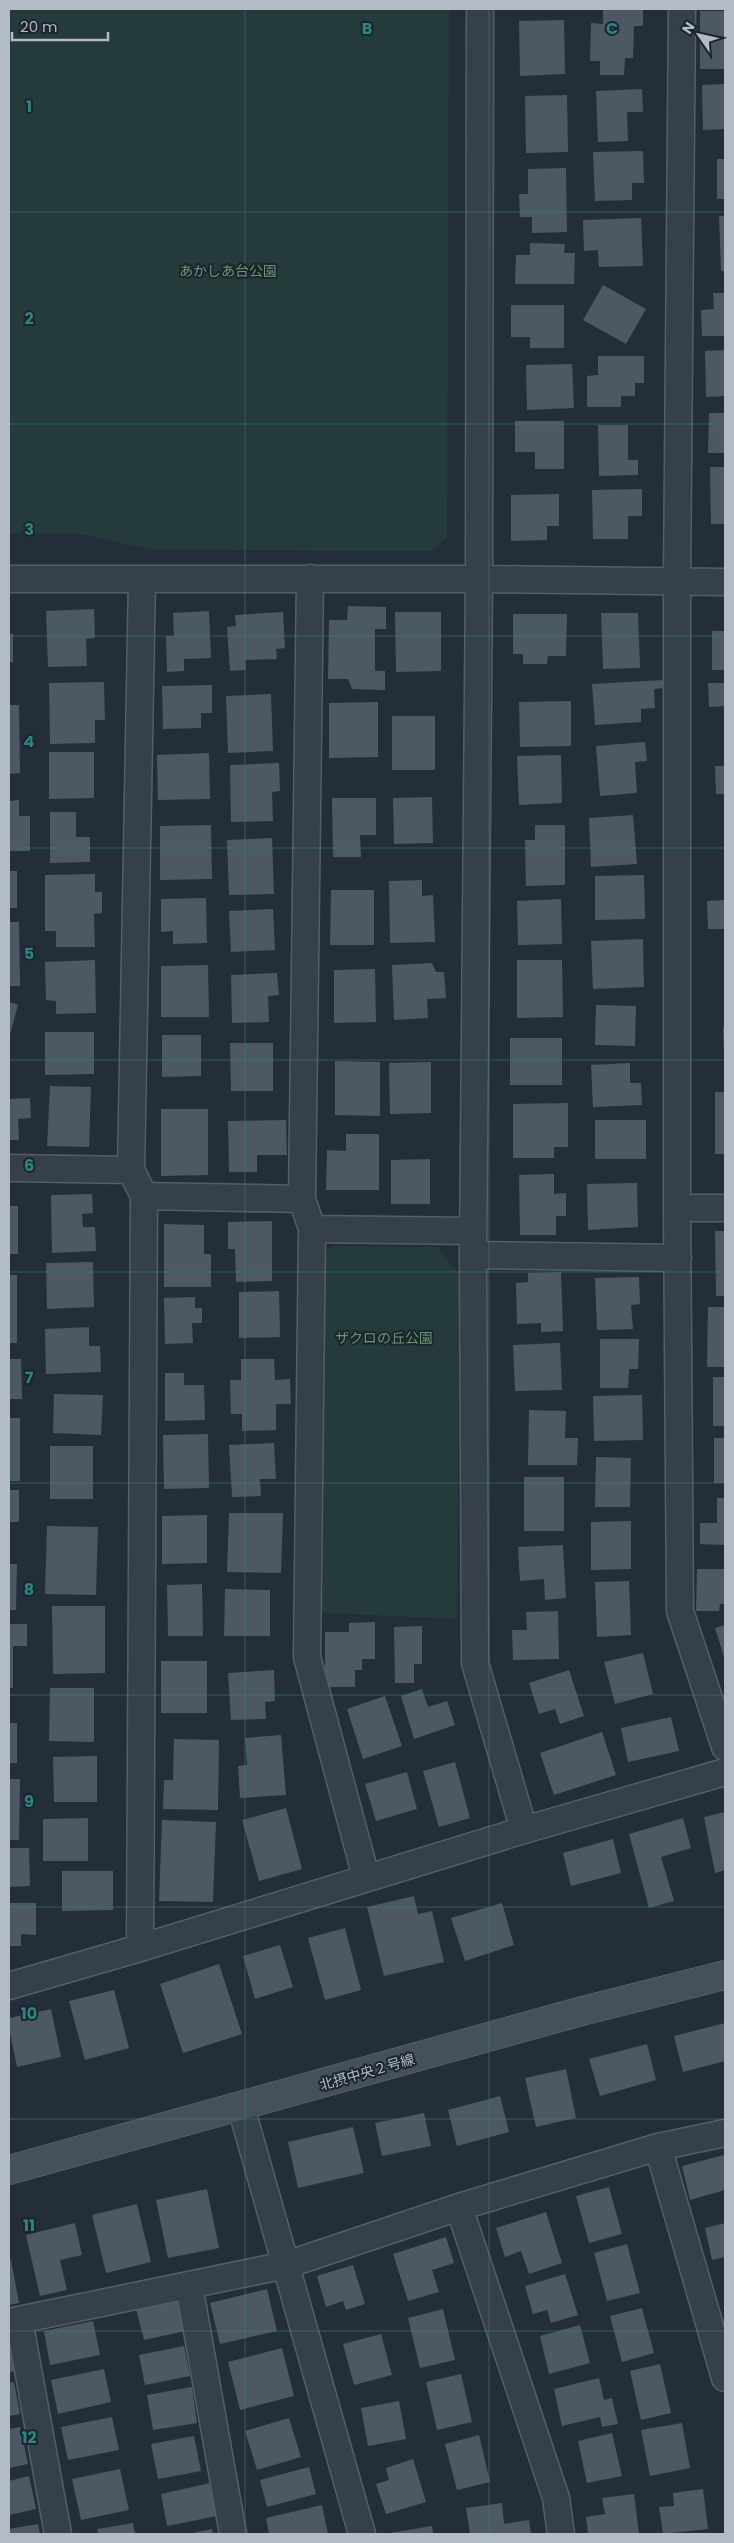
<svg xmlns="http://www.w3.org/2000/svg" width="734" height="2543" font-family="Poppins,'Noto Sans JP',sans-serif">
  <rect width="100%" height="100%" fill="#232e3a"/>
  <path fill="#253a3b" d="M9,9H449L447,537L432,551L154,550L80,534L9,533Z
    M332,1246L437,1247L460,1275L457,1619L307,1612L310,1268Z"/>
  <path fill="#4c5965" d="M603,9H643V26H634L633,58H625L624,75H600V61H590L591,23L603,24Z
    M700,11H725V69H700Z
    M564,20L565,74L520,76L519,21Z
    M725,84V129L703,130L702,85Z
    M642,89L643,112H627L628,141L598,142L596,91Z
    M567,95L568,152L526,153L525,96Z
    M643,151L644,183H632V200L595,201L593,152Z
    M717,159H725V199H717Z
    M566,168L567,232L532,233V217H520L519,194H528V169Z
    M719,216H725V271H721Z
    M641,218L643,266L599,267L598,250L584,251L583,220Z
    M530,243L565,244L564,253H575L574,284H515L516,255H530Z
    M603,285L646,309L626,344L583,320Z
    M713,293H725V336H702L701,310L714,309Z
    M511,305H564V348H530V337H511Z
    M725,350V396L706,397L705,351Z
    M598,356H644V383H635V396H621V407H587V376L598,375Z
    M572,364L574,408L527,410L526,365Z
    M709,413H725V453H708Z
    M515,421H564V469H535V452H515Z
    M598,425H628V460H638V475L599,476Z
    M710,467H725V524H711Z
    M642,489V516H628V539H593L592,490Z
    M559,494V526H547V540L511,541V495Z
    M348,606L386,607V629H375V671H385V690L352,689L348,679H328L329,620H347Z
    M94,609L95,638L86,639L87,666L48,667L46,611Z
    M209,611L211,658L184,659V671L167,672L166,636H174L173,613Z
    M283,612L285,648L276,649L277,659L245,660L246,670L230,671L227,627L236,626L235,615Z
    M395,612H441V671L396,672Z
    M601,613H638L640,668L603,669Z
    M513,614H567L566,656H548L547,664H523V654H513Z
    M712,631H725V670H712Z
    M9,634H13V662H9Z
    M663,680V688L654,689L655,708L641,709V722L595,725L592,684Z
    M104,682L105,720H95V743L50,744L49,683Z
    M708,683H725V706L709,707Z
    M212,685V713H201V728L163,729L162,686Z
    M271,694L273,751L228,753L226,696Z
    M571,701V746L520,747L519,702Z
    M378,702V757L329,758V703Z
    M9,705H19L20,773L9,774Z
    M392,716H435V770H392Z
    M645,742L647,761L635,762L637,793L600,796L596,746Z
    M49,752H94V798L49,799Z
    M209,753L210,799L158,800L157,755Z
    M561,755L562,803L519,805L517,756Z
    M279,763L280,791L272,792L273,821L231,822L230,765Z
    M715,766H725V794H716Z
    M432,797L433,843L394,844L393,798Z
    M332,798H376V835H360L361,857H333Z
    M19,800V816H30V851H9V801Z
    M50,812H76V837H90V862L50,863Z
    M633,815L637,864L591,867L589,818Z
    M211,825L212,879L160,880V826Z
    M535,825H565V885L526,886L525,840H535Z
    M272,838L274,894L229,895L227,840Z
    M9,871H17V908H9Z
    M95,874V892H102V913L94,914L95,947H56V931H45V875Z
    M644,875L645,919L595,920V876Z
    M422,880V896L433,895L435,942L390,943L389,881Z
    M331,890H374V945H330Z
    M206,898L207,943L173,944V931L161,932V899Z
    M561,899L562,944L518,945L517,901Z
    M725,900V929H708L707,901Z
    M273,909L275,950L231,952L229,911Z
    M9,922H19L20,986H9Z
    M643,939L644,987L593,989L591,941Z
    M95,960L96,1013L56,1014V1001L46,1000L45,962Z
    M517,960H562L563,1017L517,1018Z
    M432,963L436,972H444L446,998L427,999L428,1018L394,1020L392,965Z
    M208,965L209,1017H161V966Z
    M375,969L376,1022L334,1023V970Z
    M277,973L279,995L268,996L269,1022L232,1023L231,975Z
    M9,1002L18,1005L9,1038Z
    M596,1005L636,1006L635,1046L595,1045Z
    M725,1027V1053H724L723,1028Z
    M45,1032H94V1074L45,1075Z
    M162,1035H201V1076L162,1077Z
    M510,1038H562V1085H510Z
    M230,1043H273V1091H231Z
    M335,1061L380,1062V1116L335,1115Z
    M431,1062V1113L390,1114L389,1063Z
    M630,1063V1083H641L642,1105L593,1107L591,1065Z
    M50,1086L91,1087L89,1147L47,1146Z
    M715,1092H725V1154H715Z
    M30,1098L31,1118L18,1119L19,1140H9V1099Z
    M568,1103V1147H554V1158H513V1104Z
    M161,1109H208V1175L161,1176Z
    M286,1120L287,1155H257V1172H229L228,1121Z
    M595,1120H646V1159H595Z
    M346,1134H379V1190H326L327,1150L346,1151Z
    M430,1159V1204H391V1160Z
    M554,1174V1194L566,1193V1216H556V1235H520L519,1175Z
    M637,1183L638,1227L588,1230L587,1184Z
    M92,1194L93,1213L82,1214L83,1227H95L96,1251L52,1253L51,1195Z
    M9,1206H18V1254H9Z
    M272,1221V1281L236,1282L235,1249H228V1222Z
    M164,1224L204,1225V1254H211V1287H164Z
    M715,1231H725V1296H716Z
    M93,1262L94,1307L47,1309L46,1263Z
    M561,1272L563,1331L541,1332V1323L517,1324L516,1283L528,1282V1273Z
    M9,1275H17V1343H9Z
    M639,1277L640,1304L631,1305L633,1329L597,1330L595,1278Z
    M279,1291L280,1337L239,1338V1292Z
    M195,1297V1308H202V1323H192L193,1343L165,1344L164,1298Z
    M708,1307H725V1367H707Z
    M89,1327V1346H100L101,1372L46,1374L45,1329Z
    M600,1339H639L638,1369H629L628,1388H600Z
    M560,1343L562,1390L515,1391L513,1345Z
    M9,1359H21L22,1399H9Z
    M241,1359H274L275,1380L290,1379L291,1404H276V1430L242,1431V1414H231L230,1380H241Z
    M165,1373H184V1385H204L205,1420L165,1421Z
    M713,1377H725V1426H713Z
    M54,1394L103,1395L101,1435L53,1433Z
    M642,1395L643,1440L594,1441L593,1396Z
    M529,1410L566,1411L565,1438H578L577,1465H528Z
    M9,1418H20V1481H9Z
    M208,1434L209,1488L164,1489L163,1435Z
    M714,1438H725V1483H714Z
    M274,1443L276,1479H260L261,1496L232,1497L229,1445Z
    M50,1446H93V1499H50Z
    M596,1457L631,1458L630,1507H595Z
    M524,1477H564V1531H524Z
    M9,1490H19V1522H9Z
    M717,1498H725V1545L700,1544V1523H717Z
    M229,1513H283L281,1573L227,1572Z
    M207,1515V1563L162,1564V1516Z
    M631,1521V1569L591,1570V1522Z
    M47,1526L98,1527L96,1595L45,1594Z
    M563,1545L566,1598L545,1600L544,1579L520,1581L518,1547Z
    M9,1564H17L16,1610H9Z
    M697,1569H725V1604H720L719,1611H696Z
    M629,1581L631,1635L597,1637L595,1582Z
    M202,1584L203,1636H168L167,1585Z
    M225,1589L270,1590V1636H224Z
    M52,1606H105V1673L53,1674Z
    M558,1611L559,1659L513,1660L512,1630H527L526,1612Z
    M375,1622V1659H362V1670H355V1687H325V1632H349V1623Z
    M9,1624H27V1646H13V1688H9Z
    M725,1625V1660L715,1628Z
    M422,1626V1664H414V1683H395L394,1627Z
    M643,1653L653,1694L615,1704L604,1662Z
    M161,1661H207V1713H161Z
    M274,1670L275,1701L265,1702L266,1719L231,1720L228,1673Z
    M569,1670L584,1716L560,1724L555,1709L539,1714L529,1683Z
    M50,1688H94V1742L49,1741Z
    M422,1689L428,1707L447,1701L455,1725L414,1739L401,1696Z
    M385,1696L402,1746L363,1759L347,1709Z
    M671,1717L679,1751L628,1762L621,1728Z
    M9,1723H17V1763H9Z
    M602,1732L616,1775L554,1795L540,1753Z
    M281,1735L286,1795L240,1798L238,1766L247,1765L245,1738Z
    M174,1739L219,1740L218,1810L163,1809L164,1780H173Z
    M97,1756V1802H54L53,1757Z
    M455,1762L470,1818L439,1827L423,1771Z
    M407,1772L417,1809L376,1821L365,1784Z
    M9,1779H20L19,1840H9Z
    M286,1808L302,1869L259,1881L242,1820Z
    M725,1812V1870L715,1873L704,1817Z
    M88,1818V1861H43V1819Z
    M683,1818L691,1848L661,1857L674,1901L649,1908L629,1834Z
    M162,1820L216,1822L213,1902L159,1901Z
    M613,1839L621,1873L571,1886L563,1853Z
    M9,1848H29L30,1886L9,1887Z
    M62,1871H113V1910L62,1911Z
    M414,1896L418,1914L432,1911L444,1962L384,1976L367,1907Z
    M9,1903H36V1935L21,1934V1946H9Z
    M502,1903L514,1945L465,1961L451,1918Z
    M345,1928L361,1990L325,2000L308,1938Z
    M280,1945L293,1987L255,1999L243,1956Z
    M219,1964L242,2034L183,2053L160,1984Z
    M114,1990L129,2048L85,2060L69,2001Z
    M51,2009L61,2057L17,2067L9,2028V2018Z
    M725,2023V2061L683,2072L674,2036Z
    M647,2044L656,2080L600,2096L589,2059Z
    M566,2069L576,2118L536,2127L525,2078Z
    M500,2096L509,2132L457,2146L448,2110Z
    M424,2113L431,2146L382,2156L375,2123Z
    M353,2127L364,2173L298,2188L288,2142Z
    M724,2155L725,2190L690,2200L682,2166Z
    M609,2187L622,2234L589,2243L576,2196Z
    M207,2189L219,2248L168,2258L156,2200Z
    M137,2204L151,2262L106,2273L92,2215Z
    M546,2212L562,2263L529,2274L521,2251L505,2257L496,2228Z
    M75,2223L82,2255L60,2260L67,2290L40,2296L26,2235Z
    M725,2223V2257L712,2260L705,2228Z
    M446,2237L454,2263L432,2270L439,2292L408,2301L393,2254Z
    M627,2244L640,2293L607,2301L594,2253Z
    M11,2260L19,2303L9,2305V2261Z
    M353,2265L365,2304L346,2310L343,2301L326,2307L317,2276Z
    M565,2274L578,2315L551,2323L547,2310L533,2314L525,2286Z
    M267,2289L277,2331L220,2344L210,2303Z
    M177,2300L185,2331L144,2340L136,2309Z
    M642,2308L654,2353L622,2362L610,2316Z
    M443,2309L455,2360L420,2368L408,2318Z
    M93,2321L100,2355L50,2365L44,2331Z
    M580,2325L590,2363L549,2374L540,2336Z
    M381,2334L392,2375L354,2385L343,2344Z
    M9,2340L16,2371L9,2372Z
    M184,2346L190,2376L145,2385L139,2355Z
    M282,2348L294,2396L240,2410L228,2362Z
    M660,2364L671,2413L641,2420L630,2371Z
    M104,2369L111,2402L58,2414L51,2380Z
    M461,2374L472,2422L437,2430L426,2382Z
    M599,2378L604,2400L612,2398L618,2424L602,2427L600,2417L562,2426L554,2389Z
    M14,2382L20,2414L9,2416V2383Z
    M192,2387L197,2423L153,2430L147,2395Z
    M399,2401L406,2439L368,2446L361,2408Z
    M112,2417L119,2450L68,2460L61,2427Z
    M289,2418L301,2457L257,2470L245,2431Z
    M682,2423L690,2468L650,2476L641,2430Z
    M20,2427L28,2464L9,2468V2429Z
    M612,2433L622,2476L587,2483L578,2441Z
    M479,2435L490,2482L457,2490L445,2444Z
    M194,2436L201,2471L158,2479L151,2444Z
    M413,2459L426,2502L386,2514L376,2484L389,2480L386,2468Z
    M309,2467L316,2494L267,2507L260,2480Z
    M120,2469L129,2510L81,2520L72,2479Z
    M29,2476L36,2509L9,2515V2481Z
    M210,2483L217,2516L167,2526L161,2494Z
    M703,2489L708,2529L663,2534L659,2507L674,2506L673,2493Z
    M634,2494L639,2534H588L586,2517L605,2514L602,2498Z
    M502,2503L504,2524L529,2520L531,2534H470L466,2508Z
    M322,2505L328,2534H269L266,2518Z
    M133,2523L135,2534H98L97,2529Z
    M38,2524L40,2534H9V2529Z
    M432,2526L433,2534H390V2533Z
    M212,2529L213,2534H193V2533Z"/>
  <g fill="none" stroke-linecap="round" stroke-linejoin="round">
    <g stroke="#555e68" stroke-width="29">
      <path id="street" d="M480,9L479,579L473,1255L475,1663L524,1830
        M682,9L677,581V1208L680,1611L725,1747
        M310,578L302,1199L312,1229L307,1657L366,1877
        M9,579H479L725,582
        M9,1168L131,1170
        M144,1196L302,1199
        M677,1208H725
        M312,1229L473,1231
        M473,1255L678,1258
        M140,1948L144,1196L131,1170L142,579
        M9,1986L140,1948L524,1830L725,1772
        M241,2107L362,2534
        M658,2147L725,2378
        M459,2207L556,2498L561,2534
        M189,2285L233,2534
        M19,2320L58,2534
        M9,2322L286,2265L459,2207L658,2147L725,2133"/>
    </g>
    <g stroke="#555e68" stroke-width="30">
      <path id="secondary" d="M9,2170L582,2011L725,1975"/>
    </g>
    <use href="#street" stroke="#36404a" stroke-width="26"/>
    <use href="#secondary" stroke="#45505d" stroke-width="28"/>
  </g>
  <path fill="none" stroke="#308480" stroke-width="1" stroke-opacity="0.55" d="M245,9V2534M489,9V2534M9,212H725M9,424H725M9,636H725M9,848H725M9,1060H725M9,1272H725M9,1483H725M9,1695H725M9,1907H725M9,2119H725M9,2331H725"/>
  <g text-anchor="middle" stroke-width="4" stroke-linejoin="round" paint-order="stroke">
    <g font-size="14" fill="#699670" stroke="#1c252f">
      <text x="228" y="276">あかしあ台公園</text>
      <text x="384" y="1343">ザクロの丘公園</text>
    </g>
    <g font-size="14" fill="#b2bbc6" stroke="#1c252f">
      <text transform="translate(367 2072) rotate(-16)" y="5">北摂中央２号線</text>
    </g>
  </g>
  <g font-size="16" text-anchor="middle" font-weight="bold" fill="#308480" stroke="#1c252f" stroke-width="4" stroke-linejoin="round" paint-order="stroke">
    <text x="367" y="34">B</text>
    <text x="612" y="34">C</text>
    <text x="29" y="112">1</text>
    <text x="29" y="324">2</text>
    <text x="29" y="535">3</text>
    <text x="29" y="747">4</text>
    <text x="29" y="959">5</text>
    <text x="29" y="1171">6</text>
    <text x="29" y="1383">7</text>
    <text x="29" y="1595">8</text>
    <text x="29" y="1807">9</text>
    <text x="29" y="2019">10</text>
    <text x="29" y="2231">11</text>
    <text x="29" y="2443">12</text>
  </g>
  <rect width="734" height="2543" fill="none" stroke="#b2bbc6" stroke-width="20"/>
  <g transform="translate(699 35) rotate(304)" stroke="#1c252f" stroke-width="4" paint-order="stroke">
  <path d="M0-4L9 19L0 12L-9 19Z" fill="#b2bbc6"/>
  <text y="-8" font-size="14" font-weight="bold" text-anchor="middle" fill="#b2bbc6">N</text>
  </g>
  <path d="M12 32v8h96v-8" fill="none" stroke="#b2bbc6" stroke-width="2.5"/>
  <text x="20" y="32" font-size="15" fill="#b2bbc6" stroke="#1c252f" stroke-width="4" paint-order="stroke">20 m</text>
</svg>
